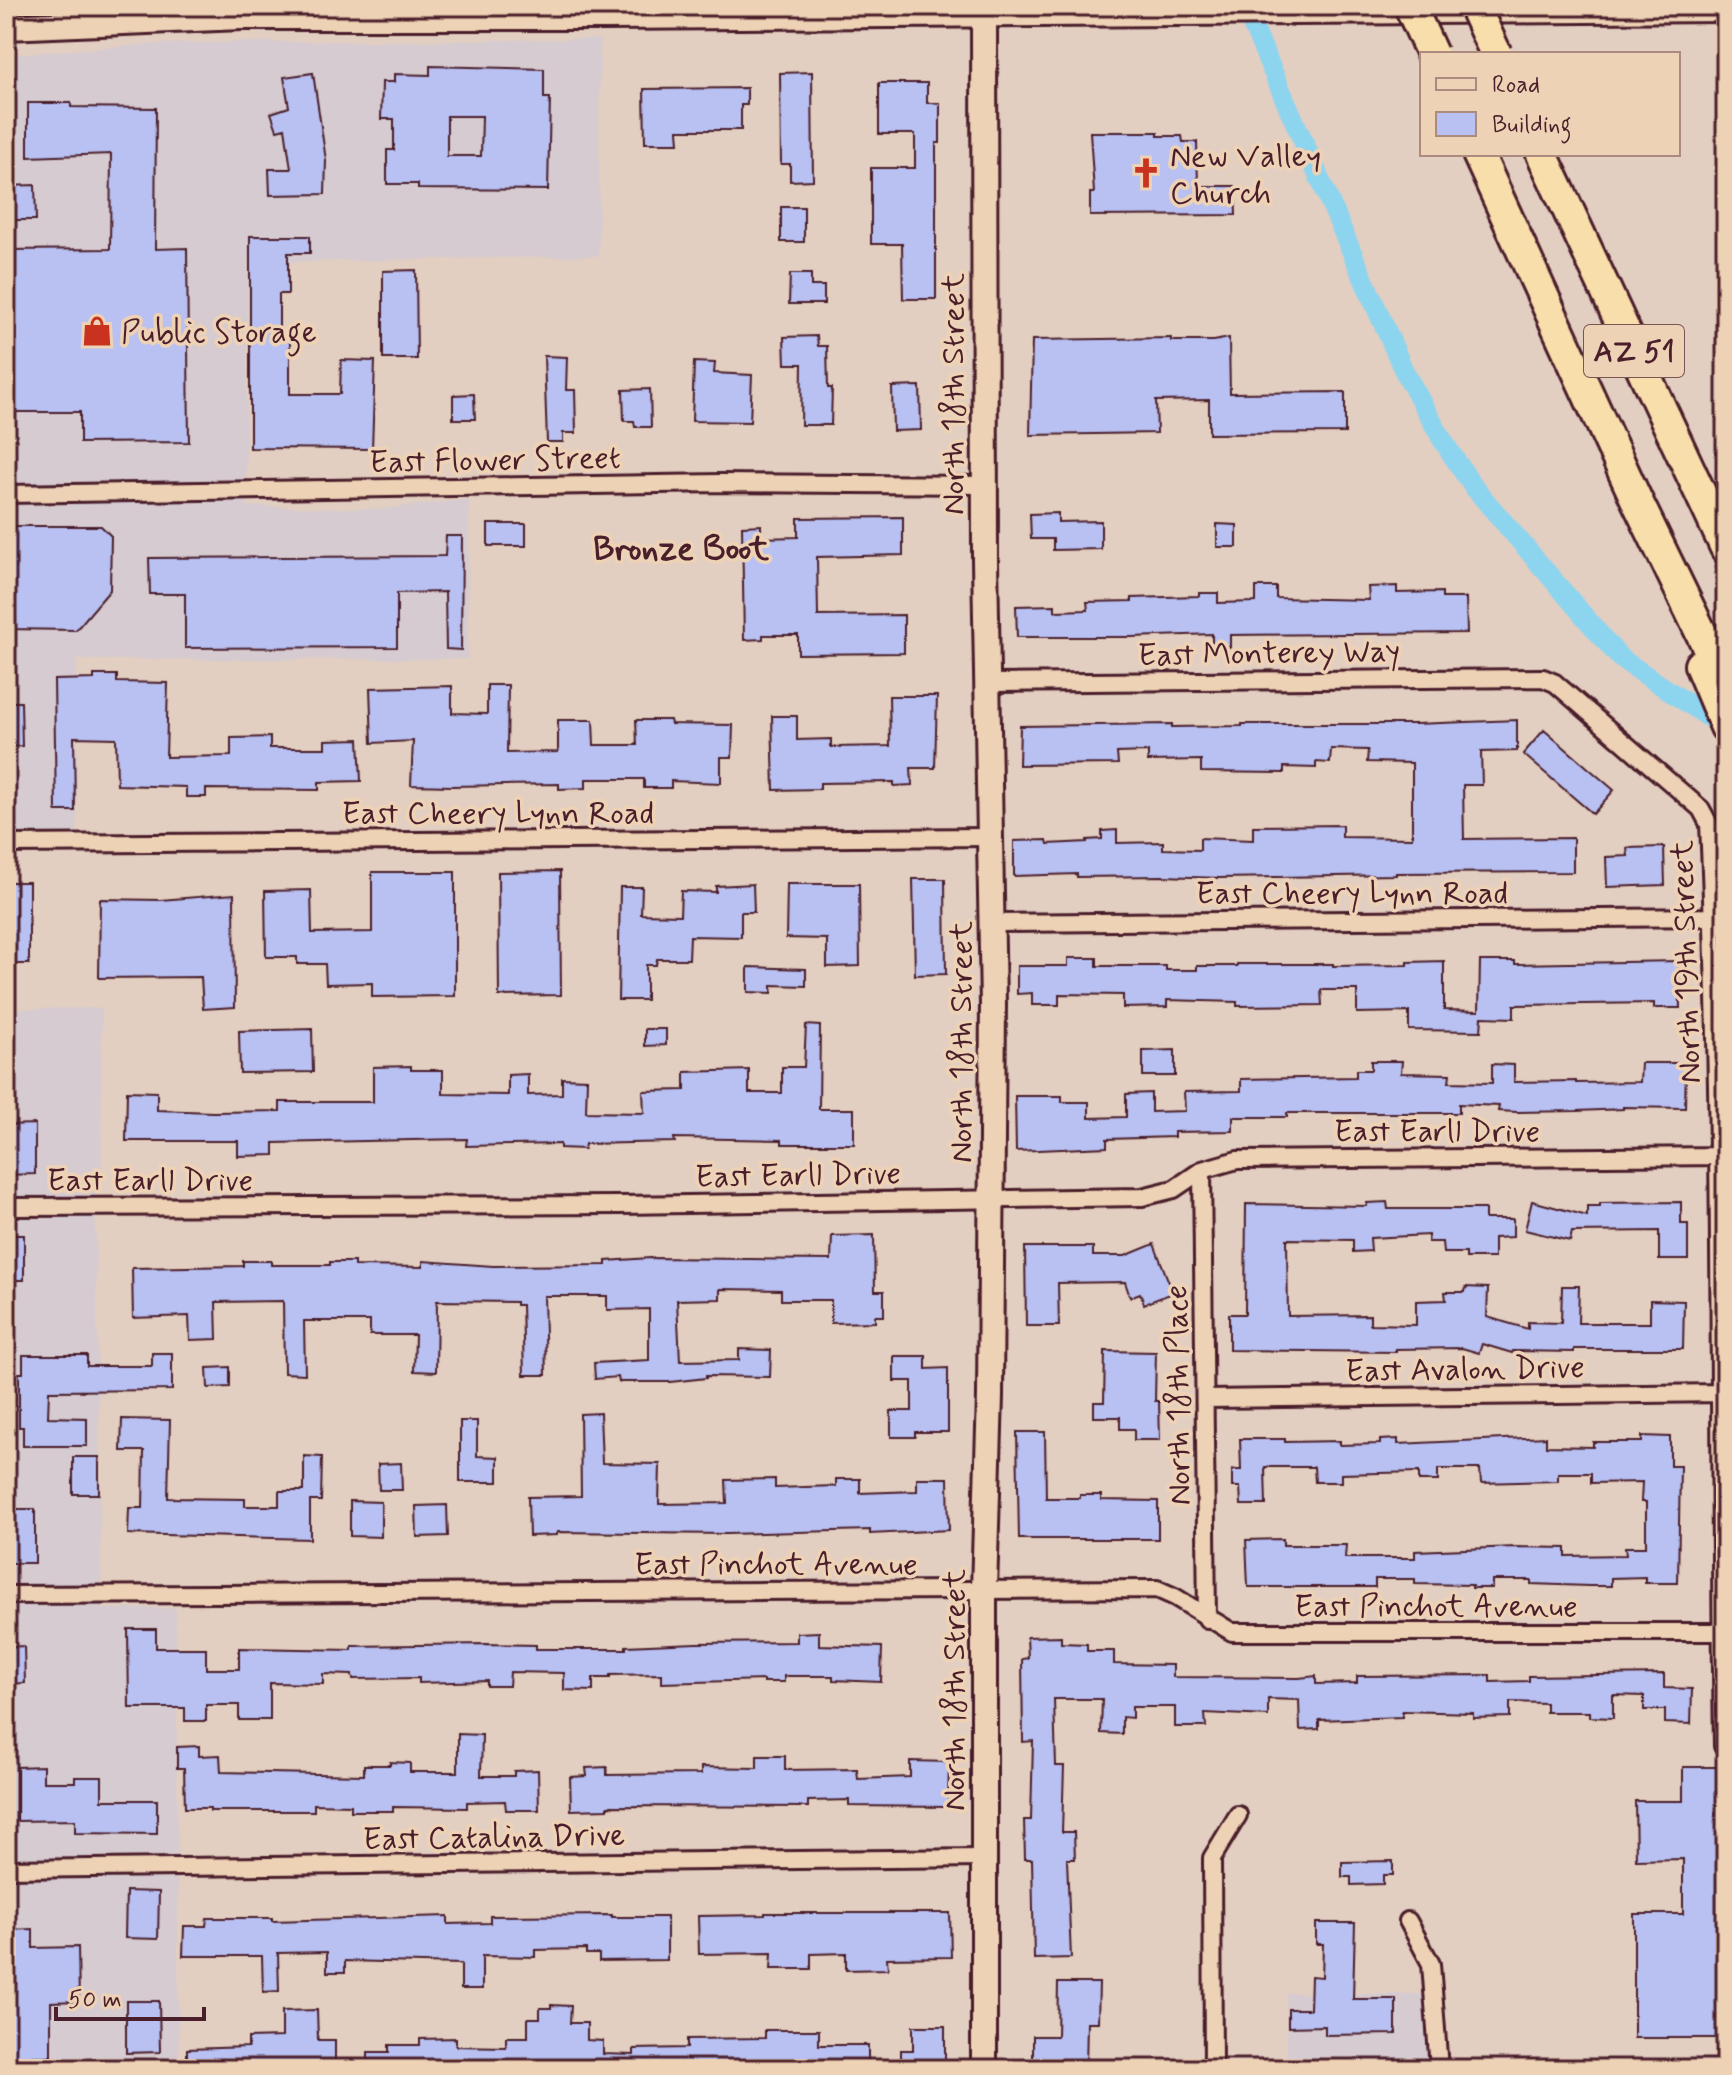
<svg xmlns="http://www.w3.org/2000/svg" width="1732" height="2075" font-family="Mynerve,sans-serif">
  <rect width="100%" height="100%" fill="#e3cfc1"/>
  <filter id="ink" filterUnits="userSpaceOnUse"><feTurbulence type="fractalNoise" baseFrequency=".0125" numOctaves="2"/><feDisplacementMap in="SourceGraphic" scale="16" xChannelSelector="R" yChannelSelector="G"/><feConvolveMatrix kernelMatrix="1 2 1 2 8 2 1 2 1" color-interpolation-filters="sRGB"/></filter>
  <g filter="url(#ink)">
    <path fill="#d6cbd0" d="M600,39L599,256L248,263L246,476L248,506L382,509L469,499L468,659L77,660V840H6V55L151,44L238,42Z
      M97,1008L102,1010V1187L95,1189L102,1609L176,1608L179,2069H6V1009Z
      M1286,1993L1426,1994L1428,2069H1287Z"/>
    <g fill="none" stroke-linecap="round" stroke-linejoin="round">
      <path stroke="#8dd4ef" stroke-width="20" d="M1244,6L1404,371L1443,441L1472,485L1620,658L1726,729"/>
    </g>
    <path fill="#b8c1f2" stroke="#4a1f2b" stroke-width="2" fill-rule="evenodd" d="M430,66L544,69V98H550L548,190L418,189V184H387V150H394V119H381L382,82H394V74L430,75ZM447,116H482L481,156H447Z
      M812,72L813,180L790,181V164H781L780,73Z
      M313,73L326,160L325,194L270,195L269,169H291L285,128L277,130L271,113L289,107L284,77Z
      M879,83H927V103H940V143H936V299H903L902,244H871V168H915V134H879Z
      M747,88V105H741V130H678L679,143H645L644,89Z
      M28,103H71V107L156,108L155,249L187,248L189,442L80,443V412H6V250L110,249L111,154L28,157Z
      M1090,132H1158V136H1182L1183,142H1197L1198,186H1235L1236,215L1090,216V193H1094Z
      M35,185L36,220H6V186Z
      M781,207H804V242H781Z
      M250,236H310V253H288V294H279V335L290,334V394H340L341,360L375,361L372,449L250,448Z
      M416,270L417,359H383V271Z
      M790,274H811V286H824V304H789Z
      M817,336L818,346H827L828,388H832L831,425H801L802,364H785L784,337Z
      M1171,338V341H1214L1229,338L1230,393L1345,392V433L1209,434V400L1156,401L1157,433L1030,435L1032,340Z
      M544,356L567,357L566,390H575L576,433H563V442H547Z
      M694,362L715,363L714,373L752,375L750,422L692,421Z
      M920,386L921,430L893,431L892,387Z
      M650,389L651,427H635L634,421H624L623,390Z
      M474,394L475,419H453V395Z
      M1058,513V522L1101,521V549L1053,550V539H1031L1030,514Z
      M903,517V555L817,557L818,616L904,615V653L798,654V635H763V639L744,640L742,526L761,525V538L798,537V518Z
      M488,524H526V546H488Z
      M1217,524L1237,525V547H1217Z
      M14,526H101L111,536L110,590L76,630L6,629V536Z
      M446,536H462L461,650L446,649L445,592L397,593V647L185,648V594H150L149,558L445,556Z
      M1397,586V593L1442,592V598H1466L1467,633L1230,635V647L1212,648V634L1132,637H1017L1016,606L1055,605V611L1088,610L1087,602L1132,601V598L1199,596V593H1218V603L1256,602V587H1276V598L1369,600L1368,587Z
      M94,675H117V682L168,683L166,757L231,756V738L270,737V748H325V740L359,739L361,781L319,782V790L206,789V797H186V787L117,785L116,738L74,737L75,811H56L54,680L94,679Z
      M487,685H508L507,753L558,752V720H593L594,745H637L636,720H670L671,724L733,725L732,757H721V783L671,781V788H644V779H586V788L559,789V784L452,786L411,785L413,741L372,743L370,688L452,686V713L487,714Z
      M889,696H937L935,768H911L912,785L894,786V782L820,783V789L774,790L772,716H797V740L831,739V747L890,746Z
      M6,702H21L22,746L6,747Z
      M1517,720V751L1481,752L1482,785H1463L1464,839L1573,838V872L1396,873V875L1219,878L1163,876L1077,877V874L1014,876V841L1047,840L1048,844L1087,842V840L1102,839V831L1117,830V843L1163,842V849L1200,850V838L1253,840V826L1342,825V837L1412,838V763L1367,762L1368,750L1331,749L1330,763L1316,762V768L1284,767V773L1201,772V760L1148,761V752L1117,753L1118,764L1019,765L1020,726L1172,724V727L1242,726V724H1415Z
      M1544,730L1614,790L1593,814L1523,754Z
      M1664,847L1665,885L1607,887L1606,857L1628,856L1627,848Z
      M560,871L561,995L499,996L498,872Z
      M372,872H455V996L372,997V983L326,984L325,964H297V957H266L265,891L311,890L312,933L372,932Z
      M913,879H945L946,974L915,975Z
      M6,882H29V964H6Z
      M753,884L754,912H741V937L690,936L689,959H657L656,965H646V1000H618L620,887H642L641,914L680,915L681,891L716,892V886Z
      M787,884H859L860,966L827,967V939L786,938Z
      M234,894L235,1007L203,1009L201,977L99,978L100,899L160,900Z
      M1068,958H1097V966H1166V970H1197V966H1237V964H1333V966L1408,965V962L1444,961V1010L1479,1011L1480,961H1515V964L1679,961L1680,1008H1654V1003L1514,1005V1018L1482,1017L1481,1031L1409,1030V1012L1357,1013V990H1321L1322,1005L1237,1006V1002L1167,1000V1007L1123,1008V995L1059,994V1005H1032V993L1017,994V966H1068Z
      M748,967L806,969V986L772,985V993L748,992Z
      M806,1025L820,1026L819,1109H854V1144H782V1140L674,1138L675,1142L585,1144L584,1149L560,1148V1144L466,1146L467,1139L412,1140L274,1143V1155L238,1156V1141H126L127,1091L157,1092V1110L213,1112L280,1111V1102H373V1067L411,1066V1070H443V1094L508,1095V1075L528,1074V1095L562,1094V1078L587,1079L586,1112L644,1113L643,1091L685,1090V1072L749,1070V1093H782V1067H804Z
      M312,1029L313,1072L240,1073L239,1031Z
      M645,1029H666V1045L645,1046Z
      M1175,1050V1076H1143V1051Z
      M1371,1061H1402L1401,1073L1450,1074L1449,1082L1492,1083V1064L1514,1065V1082L1576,1081V1083L1640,1082L1641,1063H1686L1685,1108L1623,1107V1109L1577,1111L1517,1112L1498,1111L1499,1106L1459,1104V1113H1287V1117H1233V1131L1174,1132V1137L1107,1139V1147L1016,1151L1015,1096H1062V1102H1089V1118L1126,1117V1094L1151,1093V1112L1185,1111L1184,1092L1241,1091V1079L1356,1077V1070H1371Z
      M35,1124V1174L6,1175V1125Z
      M1532,1201L1587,1216V1206H1600V1203L1681,1202V1224H1688V1260H1659V1231L1572,1232L1570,1241L1525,1230Z
      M1387,1202L1388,1209H1485V1219H1513V1237L1494,1238V1258H1466V1253H1443L1442,1242H1428V1235L1370,1238L1371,1251L1353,1252V1240L1287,1239L1288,1316L1370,1315V1324L1416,1325V1301L1446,1300L1445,1292H1465L1466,1287L1488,1288L1487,1317L1528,1329V1322L1561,1323L1562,1286H1579L1578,1323H1650V1300L1684,1301L1683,1349H1574V1352L1513,1351L1512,1353L1482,1344L1479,1353L1462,1348L1396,1349V1352L1229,1350V1314H1245L1246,1204L1367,1206V1203Z
      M6,1235H24V1280H6Z
      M874,1235L875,1291H884V1316H875V1322L831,1323V1300H781V1290L720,1289V1299L677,1300L680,1361L739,1360V1349L771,1350L770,1377L706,1376V1378L670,1382H619L618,1377L595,1379L594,1363L649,1360V1309L607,1310V1296H544L546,1375H524L522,1305H516V1302L437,1301L436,1372L414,1371L415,1335H370V1321H304L305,1374L284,1373L283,1301L216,1302L217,1339L190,1340L189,1316L133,1318L132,1268L243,1266V1261H271V1265H330V1262H354V1266L423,1267V1261L493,1266L606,1265V1261L650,1258L831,1260L832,1236Z
      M1154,1244L1173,1293L1144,1304L1140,1293L1130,1297L1125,1282L1058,1283L1059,1326H1026L1025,1247H1093V1256H1125Z
      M1105,1351L1156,1352L1155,1401H1159L1160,1440H1134V1429H1120V1417H1094V1402H1104Z
      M152,1353H172V1390L49,1391L48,1417L87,1418V1446H23V1427H19V1373H23V1355H87V1366H152Z
      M894,1356H926V1369L948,1368V1432H915V1437H891V1411H912V1381H894Z
      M230,1367V1387L208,1388L207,1368Z
      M600,1413L602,1463L660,1464L659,1504L727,1503L726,1480L775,1479V1488L836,1486V1479H860V1493L917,1491V1478H948L949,1530L870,1534V1530L727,1534L557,1532V1535L529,1536L528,1497L581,1496L580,1414Z
      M122,1419L170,1420L168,1498L245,1499V1506H279V1491H304V1456L322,1457L321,1501H310V1539L128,1534L129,1508H143L144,1451H121Z
      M460,1421H477V1456L498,1457V1482H460Z
      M1017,1432H1045L1046,1498H1080V1495H1101V1500L1158,1501V1539H1019Z
      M1642,1436L1670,1437V1466H1680L1678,1583H1645V1577L1611,1578V1586H1589L1531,1584V1580H1492V1588H1472V1585L1415,1584V1579H1375V1587H1248L1246,1540L1283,1539V1545H1346L1345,1558H1415V1551L1516,1547L1566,1548V1556L1626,1555L1625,1547H1646V1502H1641L1642,1482L1591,1483V1473H1558V1481L1481,1483L1480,1469H1438V1481H1419V1472L1341,1474V1482H1315L1314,1467H1265L1266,1505H1241L1240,1487H1232V1470H1241L1240,1439H1285V1442L1340,1441V1445L1380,1444V1440L1398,1439V1444L1546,1437V1446L1593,1447V1442H1642Z
      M73,1457H99V1494H73Z
      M401,1463L402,1490H379L378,1464Z
      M350,1501L381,1502V1537L350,1536Z
      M447,1505L448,1536L417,1537L416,1506Z
      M6,1509H35V1563H6Z
      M128,1629H156V1648H206V1669H239V1648L352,1650V1646L487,1644L536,1645V1649H626V1646L696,1643L797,1642V1633L819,1632V1645L882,1647L881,1682L833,1680V1676H784V1682H764V1680L662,1683V1674L610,1675V1678H593V1691L564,1690V1673L510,1672L509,1686H487V1681L419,1683V1678L353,1679L352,1675L323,1674V1684L270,1683V1720H239V1705H206V1721H185V1708H129Z
      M1061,1636V1643L1087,1644V1651H1114V1664L1173,1665V1677L1299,1678L1316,1676V1684L1357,1683V1676L1490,1675V1682L1529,1681V1676L1664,1674V1688L1692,1689L1691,1724L1665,1723V1710H1644V1696L1613,1695V1718L1589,1717V1712H1546V1703L1510,1702V1717L1473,1718V1713L1402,1711V1717L1319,1720V1729L1300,1730L1299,1700L1268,1699V1716L1205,1713L1206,1727H1175V1707H1132V1718L1122,1717V1734L1101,1733L1102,1699H1054L1056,1766H1064L1062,1832H1074L1075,1859H1067L1071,1958L1034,1959L1032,1859H1025L1024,1820H1031L1033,1741L1023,1742L1022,1659L1028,1658L1027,1637Z
      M24,1646L25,1683L6,1684V1647Z
      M458,1734L482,1735L481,1776H514V1771L538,1770L539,1810H506L505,1801L467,1802V1808L393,1807V1811H351V1805L314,1804V1811H210V1808H185L184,1768H177V1747L199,1746V1756L220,1755L221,1772L364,1775V1765H390V1762L410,1763V1772H458Z
      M757,1756H785V1770L857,1769L858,1779L910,1777V1761L949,1762L948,1807L849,1806V1800L808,1801V1807L608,1806V1809L571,1810L570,1777L587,1776L586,1768L607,1767V1775L701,1774V1767L757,1768Z
      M43,1766V1782H75V1777H102V1800H157V1834L75,1833V1820L17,1821V1767Z
      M1683,1767H1726V2038H1634V1914H1683V1859L1636,1860L1635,1801H1683Z
      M1393,1861V1875H1383V1884L1351,1885V1877H1342V1862Z
      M126,1891L159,1892L158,1939L125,1938Z
      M765,1913H950L951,1957L887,1958L888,1969L846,1970V1953L811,1954V1969H771L772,1953L699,1954L698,1916L765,1915Z
      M612,1915V1917H667V1960L599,1961V1954H586V1949L535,1950V1957L482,1956V1989H461V1964L345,1961V1972H327V1952L278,1953L279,1991L263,1992L262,1956H183L184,1926H206L207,1918H272V1921L448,1916V1924L490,1923V1916Z
      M1316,1923H1355L1353,1999H1396V2034L1325,2035V2026L1288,2027V2009H1310L1311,1976L1322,1977L1323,1944H1316Z
      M33,1929V1948L78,1947L79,2001L51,2002V2056L6,2057V1930Z
      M1058,1983H1099L1098,2022H1087L1086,2069L1033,2067V2036H1057Z
      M126,2001H159L160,2052L126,2053Z
      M551,2005L571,2006L570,2023H587V2040L603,2041V2054L634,2055V2049L687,2048V2039L765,2038V2030H819V2045H868V2069H368V2052H389V2045H420V2039L456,2038V2046L506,2047V2037H528V2018H540V2008H551Z
      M317,2010L318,2040H335V2069H187V2049L248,2047V2038L282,2037V2011Z
      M913,2026H945V2069H901V2050H913Z"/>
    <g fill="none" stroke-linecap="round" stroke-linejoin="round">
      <g stroke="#4a1f2b" stroke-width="22">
        <path id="street" d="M6,494L720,483L984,485
          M988,683L1543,678L1555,683L1701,809L1709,824C1723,1132 1718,1439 1723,1746
          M6,844L991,837
          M992,923L1713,917
          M1202,1170L1207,1619
          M6,1207L620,1205L1142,1197L1174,1189L1202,1170L1237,1160L1726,1156
          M1205,1399L1726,1393
          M6,1595L1157,1589L1175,1597L1232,1632H1726
          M6,1869L983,1858
          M1408,1921L1431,1964L1439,2069
          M1213,2069L1212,1858L1238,1815"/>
      </g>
      <g stroke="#4a1f2b" stroke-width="30">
        <path id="secondary" d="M984,15L985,561L993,1005L990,1396L984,1590V2069
          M6,27L241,17H607L1726,9"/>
      </g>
      <g stroke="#4a1f2b" stroke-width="36">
        <path id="highway" d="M1478,154L1636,499L1726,684
          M1542,154L1726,548
          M1700,665L1726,727"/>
      </g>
      <use href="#street" stroke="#eed2b5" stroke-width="16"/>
      <use href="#secondary" stroke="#eed2b5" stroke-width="24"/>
      <use href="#highway" stroke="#f8deab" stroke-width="30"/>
      <g stroke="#4a1f2b" stroke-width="36" stroke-linecap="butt">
        <path id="highway-bridge" d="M1410,6L1432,54
          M1474,6L1496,54"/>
      </g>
      <use href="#highway-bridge" stroke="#f8deab" stroke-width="30"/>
    </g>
  </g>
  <defs>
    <g id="church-bare" transform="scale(2.4)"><path d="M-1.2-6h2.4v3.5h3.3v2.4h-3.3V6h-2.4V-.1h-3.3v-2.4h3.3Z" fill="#c8321e" stroke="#eed2b5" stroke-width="2.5" paint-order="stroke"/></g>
    <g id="shop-bare" transform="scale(2.4)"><path d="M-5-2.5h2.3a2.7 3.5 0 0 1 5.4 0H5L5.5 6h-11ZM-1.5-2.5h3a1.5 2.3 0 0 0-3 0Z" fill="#c8321e" stroke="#eed2b5" stroke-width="2.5" paint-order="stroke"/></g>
  </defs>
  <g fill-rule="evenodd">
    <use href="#church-bare" x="1146" y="173"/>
    <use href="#shop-bare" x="97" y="331"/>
  </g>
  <g text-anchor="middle" stroke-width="7" stroke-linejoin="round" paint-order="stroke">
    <rect fill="#eed2b5" stroke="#7b5554" stroke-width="2" x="1584" y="325" width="100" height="52" rx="6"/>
    <g font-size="30" font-weight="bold" fill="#4a1f2b">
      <text x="1634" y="361">AZ 51</text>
    </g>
    <g font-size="32" fill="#4a1f2b" stroke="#eed2b5" text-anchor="start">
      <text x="1170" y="166">New Valley<tspan x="1170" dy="37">Church</tspan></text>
      <text x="121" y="342">Public Storage</text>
    </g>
    <g font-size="32" fill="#4a1f2b" stroke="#eed2b5">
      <text transform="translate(952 394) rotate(-90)" y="11">North 18th Street</text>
      <text transform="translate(495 459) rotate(-1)" y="11">East Flower Street</text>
      <text transform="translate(1269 652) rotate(-1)" y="11">East Monterey Way</text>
      <text x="498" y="823">East Cheery Lynn Road</text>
      <text x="1352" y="903">East Cheery Lynn Road</text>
      <text transform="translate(1685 962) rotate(-92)" y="11">North 19th Street</text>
      <text transform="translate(960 1042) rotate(-90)" y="11">North 18th Street</text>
      <text x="1437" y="1141">East Earll Drive</text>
      <text transform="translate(798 1174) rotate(-1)" y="11">East Earll Drive</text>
      <text x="150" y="1190">East Earll Drive</text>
      <text transform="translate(1465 1368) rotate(-1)" y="11">East Avalon Drive</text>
      <text transform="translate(1177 1395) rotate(-91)" y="11">North 18th Place</text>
      <text x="776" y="1574">East Pinchot Avenue</text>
      <text x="1436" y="1616">East Pinchot Avenue</text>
      <text transform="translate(953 1690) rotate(-90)" y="11">North 18th Street</text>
      <text transform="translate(494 1836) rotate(-1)" y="11">East Catalina Drive</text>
    </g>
    <g font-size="34" font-weight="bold" fill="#4a1f2b" stroke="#eed2b5">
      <text x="681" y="559">Bronze Boot</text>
    </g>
  </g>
  <rect width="1732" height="2075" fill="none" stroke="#eed2b5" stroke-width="32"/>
  <rect x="16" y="16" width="1700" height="2043" fill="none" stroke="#4a1f2b" stroke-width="3" filter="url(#ink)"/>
  <rect x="1420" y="52" width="260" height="104" fill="#eed2b5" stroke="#ac8a7e" stroke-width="2"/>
  <rect x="1436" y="78" width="40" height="12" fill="#eed2b5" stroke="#ac8a7e" stroke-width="2"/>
  <text x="1492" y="92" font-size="24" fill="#4a1f2b">Road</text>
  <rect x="1436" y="112" width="40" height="24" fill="#b8c1f2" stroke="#ac8a7e" stroke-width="2"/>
  <text x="1492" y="132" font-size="24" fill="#4a1f2b">Building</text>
  <path d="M56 2007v12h148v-12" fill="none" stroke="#4a1f2b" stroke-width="4"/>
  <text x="68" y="2007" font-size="24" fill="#4a1f2b" stroke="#eed2b5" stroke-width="6" paint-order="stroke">50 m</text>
</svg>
